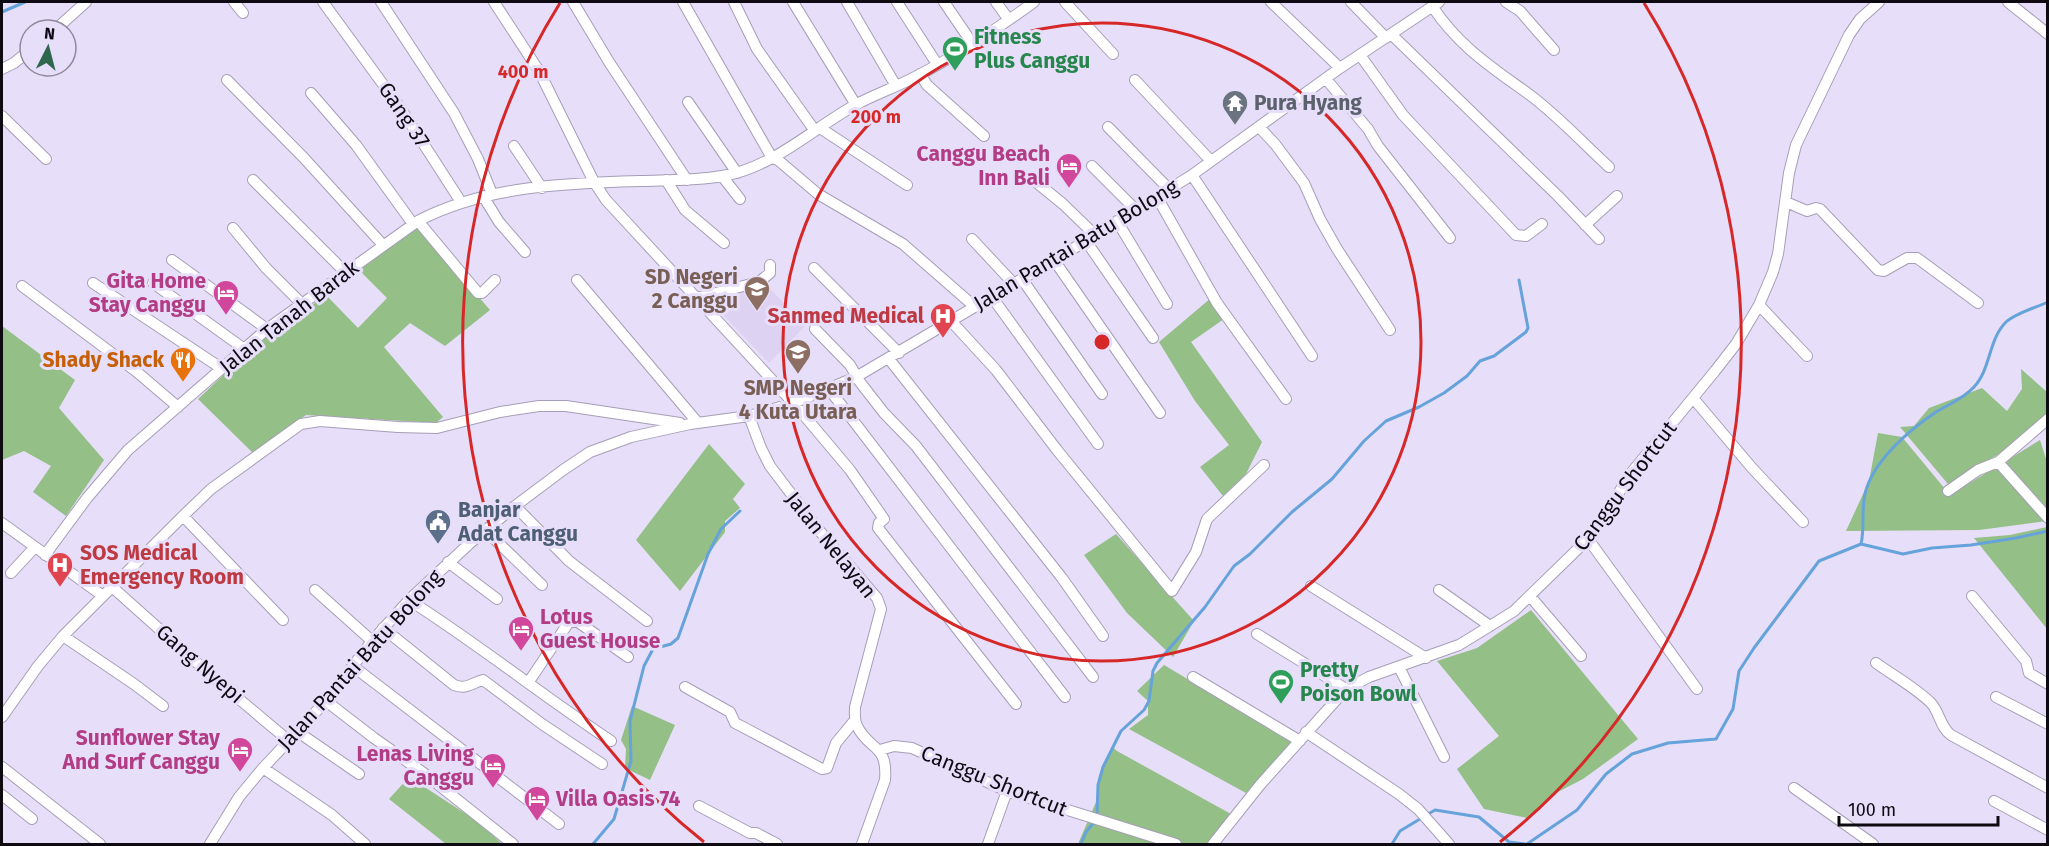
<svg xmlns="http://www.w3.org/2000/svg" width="2049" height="846" font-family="'Fira Sans',sans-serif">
  <rect width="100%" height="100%" fill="#e7def9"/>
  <path fill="#ded2f3" d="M766,285L806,325L769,363L708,299Z"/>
  <path fill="#94bf86" d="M418,227L490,310L445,346L410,323L384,347L443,417L436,423L306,415L254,454L198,399L255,345L326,295L358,328L387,298L358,269Z
    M1211,298L1224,319L1191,342L1262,442L1246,474L1223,496L1200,467L1229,445L1195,401L1159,342Z
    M2,326L75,380L59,408L104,460L66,516L33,492L51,466L24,451L2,460Z
    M2021,369L2047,392V421L2016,444L1948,484L1900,427L1914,426L1929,408L1982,388L2007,411L2022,389Z
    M1878,433L1902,437L1950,495L2040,440L2047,462V521L1979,530L1846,531L1869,481Z
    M709,444L745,484L733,499L740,508L725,521V532L680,591L636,540Z
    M2047,527H2048L2047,629L1974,538L2010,535Z
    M1116,534L1194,621L1173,657L1127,613L1084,555Z
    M1531,610L1638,739L1583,779L1554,794L1527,818L1484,809L1457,769L1499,736L1437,661L1477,648Z
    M1164,665L1293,742L1246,793L1129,729L1148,715V701L1137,691Z
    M632,706L675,725L650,780L625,768L626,749L621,740Z
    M1114,748L1117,751L1231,814L1206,844H1078L1096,802L1099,775Z
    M409,777L480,823L502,844H446L389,799Z"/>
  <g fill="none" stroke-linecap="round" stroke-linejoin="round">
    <path stroke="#65a3da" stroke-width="3" d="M2,12L25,2
      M1861,544C1865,527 1861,510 1865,494C1872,462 1909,430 1936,412C1949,404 1963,399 1974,387C1991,369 1988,340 2006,322C2016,313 2035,308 2048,302
      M1097,815L1098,785L1103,767L1121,731L1144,710L1149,701L1153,671L1157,663L1205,607L1234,566L1250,554L1292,512L1332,479L1364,441L1386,421L1419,407L1444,393L1467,376L1480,361L1494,356L1526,332L1528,328L1519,280
      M593,844L614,819L631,761L630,721L644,666L653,649L671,644L678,638L708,554L721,529L740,511
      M1081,844L1086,832L1095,821
      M1392,844L1400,831L1435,810L1479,817L1509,842L1525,844
      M1527,844L1577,810L1606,774L1632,754L1668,743L1716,739L1733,709L1739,671L1754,648L1819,561L1861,544L1903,554L1932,548L1971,545L2016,538L2048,531"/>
    <g stroke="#a69eb7" stroke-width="12">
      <path id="minor" d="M234,2L243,13
        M323,2L401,109L461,202
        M381,2L454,113L478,159L492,194
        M494,2L539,71L594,182L606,200L797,407L850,470L884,519L879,523L878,528L1016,704
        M573,2L609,62L687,180
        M683,2L772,158L778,160L818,194L903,244L975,307
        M734,2L757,49L815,131
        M793,2L856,105
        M847,2L896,86
        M897,2L937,64
        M944,2L972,43
        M996,2L1009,20
        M1065,2L1113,54
        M1271,2L1340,68
        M1351,2L1386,38
        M1506,2L1520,11L1554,50
        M2008,2L2048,34
        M1432,6C1459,47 1493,68 1530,95C1558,116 1583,143 1609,167
        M55,30L86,2
        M1391,34L1558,196L1599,239
        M1360,55L1403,115L1516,235L1526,236L1542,224
        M2,69L14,63L30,50
        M920,74L927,85L984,136
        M1326,79L1368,129L1378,146L1450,238
        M227,80L304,158L383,245
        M1135,80L1211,161
        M311,93L356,145L413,224
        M688,102L737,173
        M2,116L46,159
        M1108,127L1169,189
        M1259,127L1275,144L1304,183L1320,219L1337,249L1390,330
        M820,128L907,185
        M514,146L542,188
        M1092,166L1136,210
        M1192,175L1312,356
        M722,176L740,199
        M1031,178L1063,204L1095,235
        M253,180L345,272
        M666,180L685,210L724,243
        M483,196L499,222L525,252
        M1157,197L1217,303L1286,399
        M1786,202L1807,211L1816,208L1820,209L1878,270L1884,271L1907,258H1917L1978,303
        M418,221L478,293H482L495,280
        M1117,221L1167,304
        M1585,225L1617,196
        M233,228L266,268L301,303
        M972,239L1014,284
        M1086,241L1153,338
        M172,260L267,329
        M1054,260L1160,413
        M814,268L899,353
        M1022,279L1102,394
        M577,280L698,423
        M93,283L221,368
        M153,283L243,348
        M22,286L137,372L178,407
        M992,297L1098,444
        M696,298L759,282L770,273V265
        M1759,305L1807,356
        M951,321L996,370L1057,450L1172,591L1196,552L1207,519L1264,465
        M815,329L850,365L857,377
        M889,359L1062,578L1103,636
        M856,377L884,413L916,446L1093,677
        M829,389L1065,697
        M1693,398L1752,468L1803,522
        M749,416L761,448L770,466L817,528L877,598L881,609L855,707C855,713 854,720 857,726C869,751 888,743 885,780L862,844
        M1998,462L2048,518
        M1948,491L1978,470L1998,462L2048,419
        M515,506L569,561L647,621
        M183,516L283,620
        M2,523L103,596
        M485,530L542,585
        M1588,539L1697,689
        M45,555L87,498L128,450L267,329L418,221C485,186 565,183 640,181C667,180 694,181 722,176C773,168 813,128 857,104C876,94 896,87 915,77C956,56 997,29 1034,2
        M448,562L497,599
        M11,573L35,547
        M111,586L214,678L289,741
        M1311,586L1426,658
        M315,590L372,641
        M1439,590L1490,626
        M1530,596L1581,656
        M1972,596L2026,661L2029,673L2048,684
        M409,600C478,644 543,696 611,741
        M383,628L454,685C467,690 471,683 483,680L542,724L602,764
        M1257,634L1346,689
        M63,636L134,684L163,706
        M1876,663C1894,676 1916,688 1931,703C1940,713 1940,727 1951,735L2048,788
        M354,667L559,824
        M1399,667L1444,757
        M1193,677L1300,741
        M528,683L569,622H578L628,657
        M685,687L730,712L735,723L741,726L822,769L827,768L836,743L855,720
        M1996,697L2048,724
        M326,701L374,738L425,774L513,844
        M2,717L38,666L63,636L183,516L211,489L301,424L320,421L398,427L437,428L500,412L539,406H566L680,423
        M298,732L359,774
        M1306,732L1399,794L1418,809L1449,844
        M880,750L894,746L912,748L1007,791L1176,844
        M2,767L100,844
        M263,768L332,815L365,844
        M1794,788L1873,844
        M2,795L32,819
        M1994,801L2048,830
        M699,806L750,833H756L777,844
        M210,844L239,797L263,768L326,701L372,641L409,600L469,544L515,506L563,470L590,452L631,437L690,424L749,416L794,403L856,377L1086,241L1192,175L1340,68L1439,2
        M988,844L1007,791
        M1213,844L1260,785L1346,689L1369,677L1459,645L1490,626L1514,611L1588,539L1609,511L1627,478L1715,371L1736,344L1759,305L1773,272L1778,254L1789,173L1796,145L1849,35L1860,19L1879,2"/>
    </g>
    <use href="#minor" stroke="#fff" stroke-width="10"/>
  </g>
  <g fill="none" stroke="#d62828" stroke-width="3">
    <circle cx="1102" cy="342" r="319"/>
    <path d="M704 842A639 639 0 0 1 560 3M1644 3A639 639 0 0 1 1500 842"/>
  </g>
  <defs>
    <g id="stadium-pin" transform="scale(1.35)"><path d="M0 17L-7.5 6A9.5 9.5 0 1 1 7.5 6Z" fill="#2e9e5b" stroke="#e7def9"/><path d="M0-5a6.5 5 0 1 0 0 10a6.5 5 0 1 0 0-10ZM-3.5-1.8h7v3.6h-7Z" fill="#fff"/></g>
    <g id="temple-pin" transform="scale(1.35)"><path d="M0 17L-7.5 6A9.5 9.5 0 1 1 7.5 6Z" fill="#6b7280" stroke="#e7def9"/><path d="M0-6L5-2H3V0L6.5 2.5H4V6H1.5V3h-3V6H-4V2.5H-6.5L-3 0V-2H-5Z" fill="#fff"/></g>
    <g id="hotel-pin" transform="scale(1.35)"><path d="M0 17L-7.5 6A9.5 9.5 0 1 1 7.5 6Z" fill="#d1479c" stroke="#e7def9"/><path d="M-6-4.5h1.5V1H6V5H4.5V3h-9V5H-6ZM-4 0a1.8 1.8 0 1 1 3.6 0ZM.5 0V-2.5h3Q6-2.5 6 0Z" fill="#fff"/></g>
    <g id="school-pin" transform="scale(1.35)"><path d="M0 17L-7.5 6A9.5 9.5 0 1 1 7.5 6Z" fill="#8d6e63" stroke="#e7def9"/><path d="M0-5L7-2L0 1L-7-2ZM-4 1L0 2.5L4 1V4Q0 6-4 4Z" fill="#fff"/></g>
    <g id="hospital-pin" transform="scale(1.35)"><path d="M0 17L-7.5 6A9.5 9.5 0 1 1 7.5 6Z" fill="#e0444e" stroke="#e7def9"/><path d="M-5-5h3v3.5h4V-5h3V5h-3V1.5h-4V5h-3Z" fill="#fff"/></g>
    <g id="restaurant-pin" transform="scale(1.35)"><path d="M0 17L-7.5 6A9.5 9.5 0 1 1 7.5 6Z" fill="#e8710a" stroke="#e7def9"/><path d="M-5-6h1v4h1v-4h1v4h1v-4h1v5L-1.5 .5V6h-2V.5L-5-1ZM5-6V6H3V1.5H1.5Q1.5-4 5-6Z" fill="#fff"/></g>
    <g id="civic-pin" transform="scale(1.35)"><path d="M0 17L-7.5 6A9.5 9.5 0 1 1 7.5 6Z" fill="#5c6f8a" stroke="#e7def9"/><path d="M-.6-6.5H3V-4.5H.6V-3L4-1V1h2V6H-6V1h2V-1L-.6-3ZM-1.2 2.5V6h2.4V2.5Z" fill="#fff"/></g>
  </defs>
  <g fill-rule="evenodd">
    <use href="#stadium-pin" x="955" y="49"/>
    <use href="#temple-pin" x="1235" y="103"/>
    <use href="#hotel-pin" x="1069" y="166"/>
    <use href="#school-pin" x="757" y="289"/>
    <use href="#hotel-pin" x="226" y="293"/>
    <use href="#hospital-pin" x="943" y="316"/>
    <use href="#school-pin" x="798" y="352"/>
    <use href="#restaurant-pin" x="183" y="360"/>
    <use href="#civic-pin" x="438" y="522"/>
    <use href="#hospital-pin" x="60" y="565"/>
    <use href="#hotel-pin" x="521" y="629"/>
    <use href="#stadium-pin" x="1281" y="682"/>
    <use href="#hotel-pin" x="240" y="750"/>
    <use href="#hotel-pin" x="493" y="766"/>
    <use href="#hotel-pin" x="537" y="799"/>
  </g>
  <g text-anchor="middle" stroke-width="6" stroke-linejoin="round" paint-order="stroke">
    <g font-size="21" font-weight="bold" fill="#27864d" stroke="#e7def9" text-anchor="start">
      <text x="974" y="44">Fitness<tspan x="974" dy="24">Plus Canggu</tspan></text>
      <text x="1300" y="677">Pretty<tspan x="1300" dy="24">Poison Bowl</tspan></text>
    </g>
    <g font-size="21" font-weight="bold" fill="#5b616d" stroke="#e7def9" text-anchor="start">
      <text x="1254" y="110">Pura Hyang</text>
    </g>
    <g font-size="21" fill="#0d0a12" stroke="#e7def9">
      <text transform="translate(404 115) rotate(56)" y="7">Gang 37</text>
      <text transform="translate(1076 245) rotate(-31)" y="7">Jalan Pantai Batu Bolong</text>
      <text transform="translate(289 317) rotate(-38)" y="7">Jalan Tanah Barak</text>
      <text transform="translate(1625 486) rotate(-53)" y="7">Canggu Shortcut</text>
      <text transform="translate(831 545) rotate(51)" y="7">Jalan Nelayan</text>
      <text transform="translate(360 660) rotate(-48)" y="7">Jalan Pantai Batu Bolong</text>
      <text transform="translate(200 664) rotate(41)" y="7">Gang Nyepi</text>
      <text transform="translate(994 781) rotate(22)" y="7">Canggu Shortcut</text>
    </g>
    <g font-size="21" font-weight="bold" fill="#b23c85" stroke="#e7def9" text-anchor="end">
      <text x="1050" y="161">Canggu Beach<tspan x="1050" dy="24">Inn Bali</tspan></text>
      <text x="206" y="288">Gita Home<tspan x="206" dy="24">Stay Canggu</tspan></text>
      <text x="540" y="624" text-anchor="start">Lotus<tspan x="540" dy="24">Guest House</tspan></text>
      <text x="220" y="745">Sunflower Stay<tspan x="220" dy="24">And Surf Canggu</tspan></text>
      <text x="474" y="761">Lenas Living<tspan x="474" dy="24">Canggu</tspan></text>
      <text x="556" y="806" text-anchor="start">Villa Oasis 74</text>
    </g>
    <g font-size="21" font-weight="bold" fill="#785e54" stroke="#e7def9" text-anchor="end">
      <text x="738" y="284">SD Negeri<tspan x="738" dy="24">2 Canggu</tspan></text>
      <text x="798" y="395" text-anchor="middle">SMP Negeri<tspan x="798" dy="24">4 Kuta Utara</tspan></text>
    </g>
    <g font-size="21" font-weight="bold" fill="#be3a42" stroke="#e7def9" text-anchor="end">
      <text x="924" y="323">Sanmed Medical</text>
      <text x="80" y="560" text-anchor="start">SOS Medical<tspan x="80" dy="24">Emergency Room</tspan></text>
    </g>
    <g font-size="21" font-weight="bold" fill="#c56008" stroke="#e7def9" text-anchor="end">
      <text x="164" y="367">Shady Shack</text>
    </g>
    <g font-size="21" font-weight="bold" fill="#4e5e75" stroke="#e7def9" text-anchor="start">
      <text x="458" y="517">Banjar<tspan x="458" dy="24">Adat Canggu</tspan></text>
    </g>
  </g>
  <circle cx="1102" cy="342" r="9" fill="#d62828" stroke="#e7def9" stroke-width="3"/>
  <g font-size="18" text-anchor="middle" font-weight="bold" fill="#d62828" stroke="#e7def9" stroke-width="6" stroke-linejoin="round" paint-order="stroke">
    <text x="523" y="78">400 m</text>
    <text x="876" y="123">200 m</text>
  </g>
  <rect width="2049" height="846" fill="none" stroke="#0d0a12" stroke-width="6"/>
  <g transform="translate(48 48) rotate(6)"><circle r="28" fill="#e7def9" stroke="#90899d" stroke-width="1.5"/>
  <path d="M0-4.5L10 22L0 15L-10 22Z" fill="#2e664e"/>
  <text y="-9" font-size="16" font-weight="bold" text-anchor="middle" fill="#0d0a12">N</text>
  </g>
  <path d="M1839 816v9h159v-9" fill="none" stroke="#0d0a12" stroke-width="3"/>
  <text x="1848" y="816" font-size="18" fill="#0d0a12" stroke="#e7def9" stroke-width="4.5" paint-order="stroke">100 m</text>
</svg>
